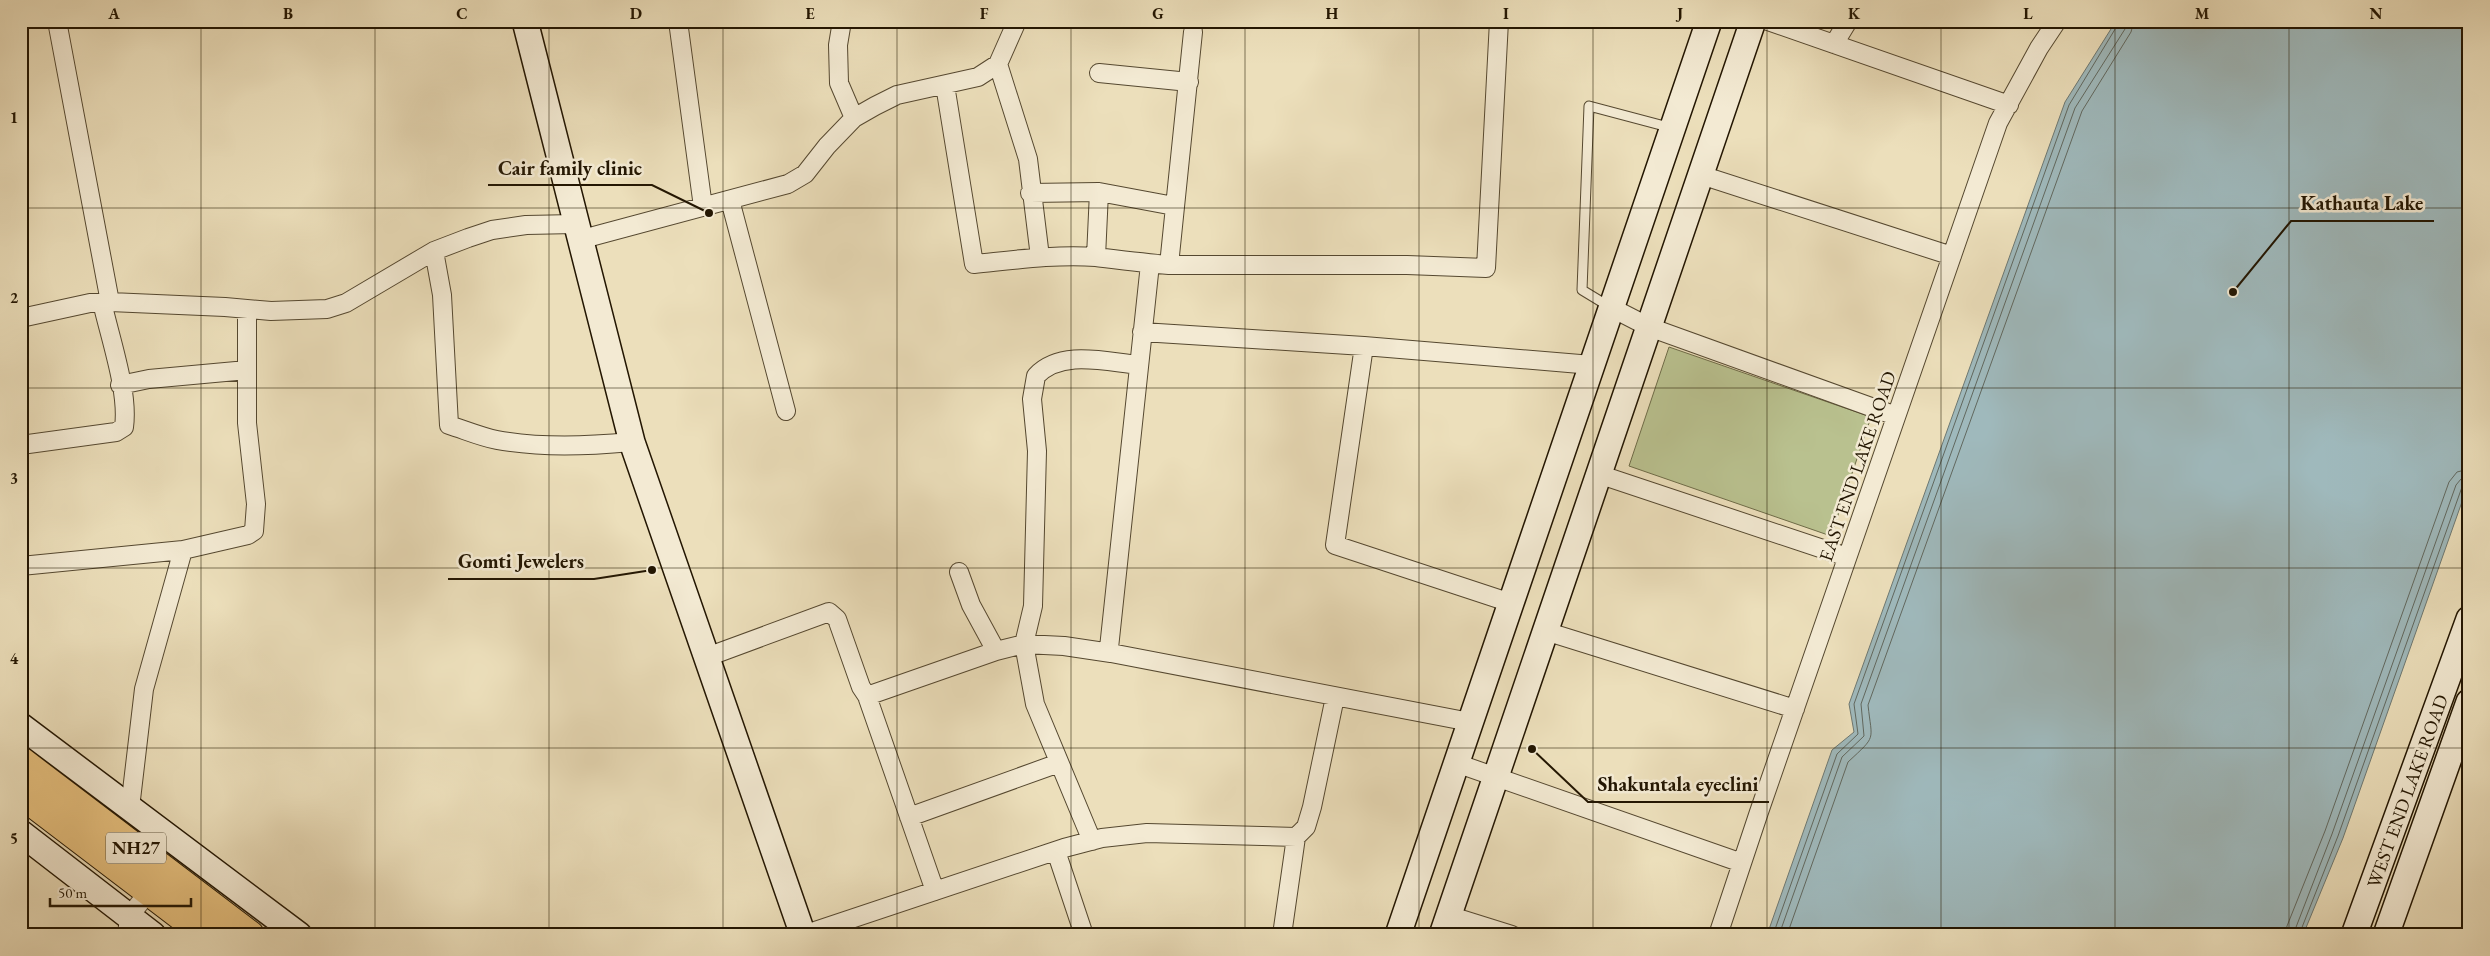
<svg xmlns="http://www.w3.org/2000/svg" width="2490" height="956" font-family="'EB Garamond',serif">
  <rect width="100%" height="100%" fill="#ecdfbb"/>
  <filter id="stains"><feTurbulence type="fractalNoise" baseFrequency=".004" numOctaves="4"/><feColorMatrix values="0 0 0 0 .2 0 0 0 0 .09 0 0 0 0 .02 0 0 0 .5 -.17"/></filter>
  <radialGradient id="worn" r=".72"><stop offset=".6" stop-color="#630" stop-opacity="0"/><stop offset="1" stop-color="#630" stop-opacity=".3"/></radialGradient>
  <path fill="#b9c18f" stroke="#6e6c48" d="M1669,347L1871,417L1831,536L1629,466Z"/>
  <path fill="#9fb9bc" stroke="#6d7872" d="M2116,21H2469V482L2343,838L2303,935H1767L1832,750L1854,732L1849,704L2065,102Z"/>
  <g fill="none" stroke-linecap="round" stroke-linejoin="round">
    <path stroke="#61685f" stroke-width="1" d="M1773,935L1837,754L1858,734L1854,704L2069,105L2120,21
      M1779,935L1842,757L1864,736L1861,704L2075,108L2125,29L2126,21
      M1787,935L1848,762C1877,735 1872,742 1868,705L2082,111L2131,32L2134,21
      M2285,935L2287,926L2325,831L2449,482L2457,472L2469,469
      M2293,935L2332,834L2456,485L2461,479L2469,477
      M2299,935L2338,836L2462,487L2469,483"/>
    <g stroke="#554830" stroke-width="11">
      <path id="lane" d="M1610,307L1582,290L1589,106L1672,128"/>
    </g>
    <g stroke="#554830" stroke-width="20">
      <path id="street" d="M57,21L110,302
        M678,21L703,207
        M842,21L838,45L839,83L854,118
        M1768,21L2009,105
        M1834,44L1848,21
        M998,64L1028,159L1040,257
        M1099,73L1189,82
        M945,85L974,264C1014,260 1056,254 1096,257C1121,260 1145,263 1169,265L1193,32
        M1701,175L1952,256
        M1030,193L1099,192L1174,206
        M730,200L786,411
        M579,240L788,184L805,174L827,146L854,118L875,106L897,95L978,77L998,64L1017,21
        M434,251L442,295L449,425C465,430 481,437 497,440C542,448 587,446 632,442
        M1096,257L1099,192
        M1150,264L1109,648L1111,653L1470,722
        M1169,265H1407L1486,268L1499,21
        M1612,308L1649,327L1896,416
        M21,318L90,303L110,302L225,307L271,311L327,309L346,303L434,251L468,238L492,230L526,225L575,224
        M1142,332L1364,346L1335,545L1511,603
        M1364,346L1592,365
        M120,385L149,379L247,370
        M21,445L116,432L124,427C129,392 110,338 102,302
        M1598,474L1847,557
        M183,550L248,535L254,531L256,504L247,423V309
        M21,566L183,550L144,689L130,808
        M959,572L971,605L996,651
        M1545,631L1795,709
        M707,657L829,612L837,619L861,687L867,696L996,651L1024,644L1064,646L1111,653
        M867,696L935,891
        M1456,763L1742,863
        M909,817L1059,763
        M1092,841L1035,704L1024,644L1033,606L1037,451L1032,399L1036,376C1061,349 1106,362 1139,365
        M1056,851L1084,935
        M1448,915L1512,935
        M127,935L129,917L149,891
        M803,935L1064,848L1102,838L1147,833L1296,837L1306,827L1312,807L1335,697
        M1282,935L1296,837
        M1718,935L1759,812L1998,123L2039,48L2057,21"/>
    </g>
    <g stroke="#231602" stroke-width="28">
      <path id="secondary" d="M525,21L632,442L803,935
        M21,726L299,935
        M21,833L153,935
        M1398,935L1709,21
        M1442,935L1753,21
        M2354,935L2469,619
        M2386,935L2469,702"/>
    </g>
    <g stroke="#231602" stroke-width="30">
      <path id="highway" d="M21,761L250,935
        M21,794L206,935"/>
    </g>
    <use href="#lane" stroke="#f3ead3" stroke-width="9"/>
    <use href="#street" stroke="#f3ead3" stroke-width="18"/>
    <use href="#secondary" stroke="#f3ead3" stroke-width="25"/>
    <use href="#highway" stroke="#e6c07e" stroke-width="28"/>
  </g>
  <path fill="none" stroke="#231602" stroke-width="1" stroke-opacity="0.55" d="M201,21V935M375,21V935M549,21V935M723,21V935M897,21V935M1071,21V935M1245,21V935M1419,21V935M1593,21V935M1767,21V935M1941,21V935M2115,21V935M2289,21V935M21,208H2469M21,388H2469M21,568H2469M21,748H2469"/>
  <g text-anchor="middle" stroke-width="5" stroke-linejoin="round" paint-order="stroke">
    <rect fill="#f3ead3" stroke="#615641" stroke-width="1" x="106" y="832.5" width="60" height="31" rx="4"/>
    <g font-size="18" font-weight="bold" fill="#231602">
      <text x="136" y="854">NH27</text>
    </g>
    <g font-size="19" fill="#231602" stroke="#f3ead3">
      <text transform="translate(1857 466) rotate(-71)" y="7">EAST END LAKE ROAD</text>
      <text transform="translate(2407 791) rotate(-70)" y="7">WEST END LAKE ROAD</text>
    </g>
  </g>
  <path fill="none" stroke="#231602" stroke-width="2" d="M709 213L652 185H488M2233 292L2291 221H2434M652 570L594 579H448M1532 749L1588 802H1769"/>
  <g fill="#231602" stroke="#f3ead3" stroke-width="2">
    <circle cx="709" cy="213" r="5"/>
    <circle cx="2233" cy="292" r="5"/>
    <circle cx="652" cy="570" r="5"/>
    <circle cx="1532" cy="749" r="5"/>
  </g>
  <g font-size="20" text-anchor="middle" font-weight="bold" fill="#231602" stroke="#f3ead3" stroke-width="5" stroke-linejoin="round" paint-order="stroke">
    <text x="570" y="175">Cair family clinic</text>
    <text x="2362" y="210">Kathauta Lake</text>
    <text x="521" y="568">Gomti Jewelers</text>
    <text x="1678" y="791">Shakuntala eyeclini</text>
  </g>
  <rect width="2490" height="956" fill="none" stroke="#ecdfbb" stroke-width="55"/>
  <path d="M50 898v8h141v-8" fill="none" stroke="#231602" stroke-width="2.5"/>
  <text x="58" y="898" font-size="15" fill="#231602" stroke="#f3ead3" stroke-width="4" paint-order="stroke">50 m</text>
  <rect x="28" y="28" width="2434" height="900" fill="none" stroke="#231602" stroke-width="2"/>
  <g font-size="16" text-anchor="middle" font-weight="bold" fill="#231602">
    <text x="114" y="19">A</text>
    <text x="288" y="19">B</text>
    <text x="462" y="19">C</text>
    <text x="636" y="19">D</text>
    <text x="810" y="19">E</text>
    <text x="984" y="19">F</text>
    <text x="1158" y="19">G</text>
    <text x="1332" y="19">H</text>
    <text x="1506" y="19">I</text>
    <text x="1680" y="19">J</text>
    <text x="1854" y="19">K</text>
    <text x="2028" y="19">L</text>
    <text x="2202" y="19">M</text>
    <text x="2376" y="19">N</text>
    <text x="14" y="123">1</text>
    <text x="14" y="303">2</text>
    <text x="14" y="484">3</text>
    <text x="14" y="664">4</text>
    <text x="14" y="844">5</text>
  </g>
  <rect width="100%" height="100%" filter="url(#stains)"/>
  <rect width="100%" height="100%" fill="url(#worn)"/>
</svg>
